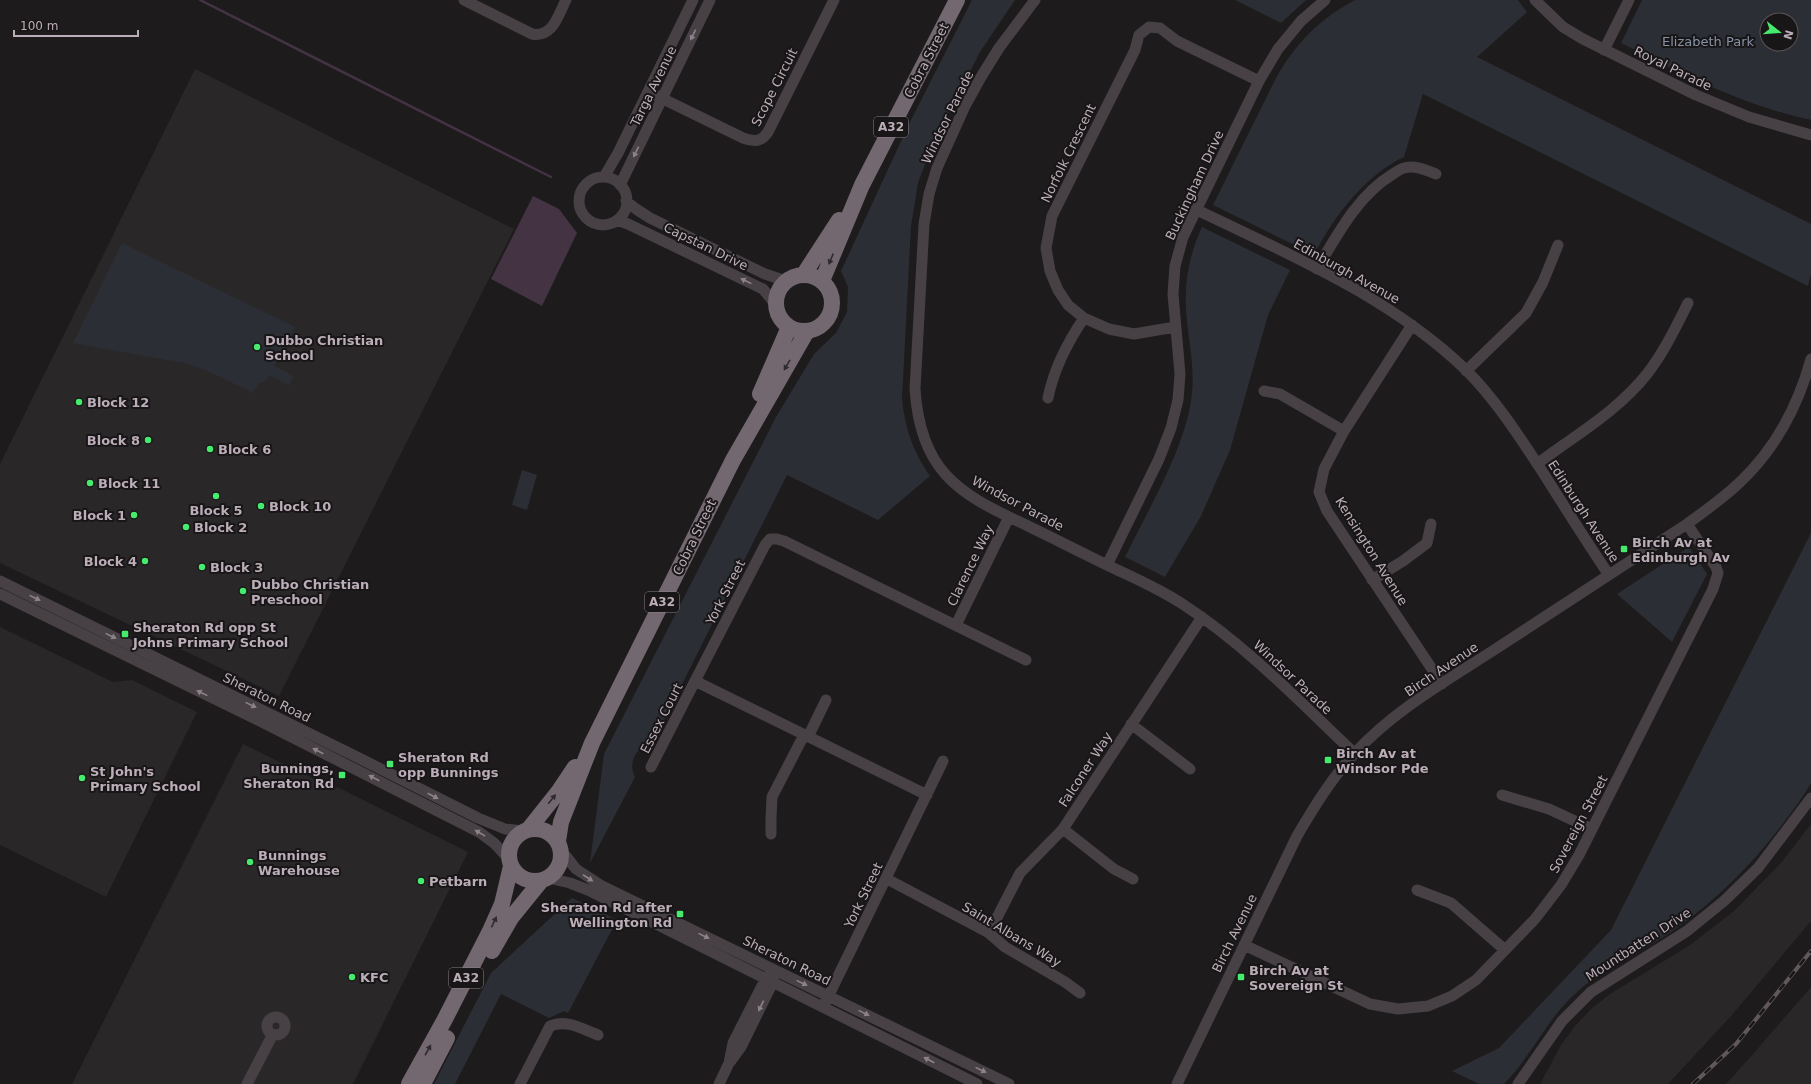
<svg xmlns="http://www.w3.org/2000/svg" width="1811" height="1084" font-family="'DejaVu Sans',sans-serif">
  <rect width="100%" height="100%" fill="#1d1b1c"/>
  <path fill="#2a2728" d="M195,69L514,229L279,696L0,563V464Z
    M0,627L113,682L132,680L197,712L106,897L0,845Z
    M243,744L335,789L337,787L468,852L353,1084H72Z
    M1811,824V921L1732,1015L1668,1084H1540L1561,1045L1575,1026L1592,1008L1610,994L1690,945L1734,911L1780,864Z
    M1811,987V1084H1726L1753,1054Z"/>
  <path fill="#2b2e35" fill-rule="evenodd" d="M972,0H1015L980,52L934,141L918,183L911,226L902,399C905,428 913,452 930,476L878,520L787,475L652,744C635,747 628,763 635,777L590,863L604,754L776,417L814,354L836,333L847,312L848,287L841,271L909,124Z
    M1235,0H1306L1281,23Z
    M1355,0H1518L1527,12L1477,57L1811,224V274L1808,286L1423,94L1404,157C1366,175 1337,213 1317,249L1309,252L1213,205L1275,80C1293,46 1320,18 1355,0Z
    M1642,0H1811V120C1741,105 1685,75 1621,43ZM1767,20H1791V44H1767Z
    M1202,227L1290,270L1268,315L1230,450L1201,516L1165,577L1125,557C1148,510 1183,452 1191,401C1196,367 1188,342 1186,310C1184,280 1190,253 1202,227Z
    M122,243L295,327L274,366L294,376L289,385L269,375L267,380L258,384L253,393L212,373L189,364L73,343Z
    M522,470L537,475L527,510L512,505Z
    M1811,533V783L1805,793C1769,846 1727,893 1674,930C1642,952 1606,966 1577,992C1547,1018 1532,1056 1504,1084H1479L1452,1071L1499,1048L1611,930Z
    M1689,547L1707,574L1672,642L1617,594Z
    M572,898L617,920L568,1013L564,1011L549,1018L501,994L455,1084H434L491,973Z"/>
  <path fill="#433343" d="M533,196L559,209L577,233L542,306L491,279Z"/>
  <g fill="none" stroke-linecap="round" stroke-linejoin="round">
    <path stroke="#433343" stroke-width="2.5" d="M200,0L551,177"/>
    <path stroke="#474145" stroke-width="11" d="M464,0L532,34C553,38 558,15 566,0
      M1035,0L999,48L981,77L965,106L937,168L929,194L924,224L915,389C917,420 924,451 946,475C968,499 999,512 1028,526C1055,539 1082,553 1109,566C1134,578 1160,589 1184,605C1247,646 1300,702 1354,753
      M1535,0L1563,27L1583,39L1696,95L1749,117L1811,135
      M1604,50L1629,0
      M649,92L743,138C755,142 761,142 768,132L834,0
      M604,177L618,153L693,0
      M579 201a24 24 0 1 1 48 0a24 24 0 1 1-48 0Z
      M620,185L710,0
      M626,201L636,209L650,218L765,274L786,281
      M1195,209C1290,255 1389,296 1466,370C1496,400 1519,436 1542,471C1564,506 1586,541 1609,575
      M617,220L628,224L763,289L776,305
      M1317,269C1337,235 1358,195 1393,174C1396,172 1400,169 1404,168C1415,165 1426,170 1436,174
      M1412,325L1344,431L1324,469L1319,492L1327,511L1442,684
      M1175,327L1134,334L1109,329L1084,318L1068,305L1058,290L1050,271L1046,248L1052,216L1135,50L1139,35L1149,27L1160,28L1177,41L1259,81
      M1466,371L1526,313L1543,282L1558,245
      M1264,391L1280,394L1344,431
      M1048,398C1054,368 1067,343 1084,318
      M1537,464C1574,436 1618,411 1647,374C1664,352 1676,327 1688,303
      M1107,565L1159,459L1171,428L1178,400L1180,374L1173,294L1175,266L1183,237L1259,81L1278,49L1301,21L1325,0
      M1372,580L1403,561L1427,543L1431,524
      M0,581L359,758L478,818L505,829L523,831
      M0,594L260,721L479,832L494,843L509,859
      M956,625L1009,517
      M1131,724L1190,769
      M808,737L826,700
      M651,767L695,681
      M927,795L695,681L765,545L770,539H777L784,541L1026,660
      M1502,795L1549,809L1592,829
      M1063,829L1114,869L1133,879
      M771,834V818L772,797L804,735
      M561,850L576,869L602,886L1009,1084
      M548,878L570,883L588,890L977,1084
      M887,879L989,933L1005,947L1065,982L1080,993
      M1417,890L1451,903L1505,950
      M989,933L1020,873L1063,829L1202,617
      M1244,945L1370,1004L1398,1009L1428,1006L1452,996L1476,980L1535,919L1561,885L1579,855L1713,589L1718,573L1716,567L1687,524
      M825,1003L943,761
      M267 1026a9 9 0 1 1 18 0a9 9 0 1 1-18 0Z
      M730,1062L741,1047L773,982L774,975
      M247,1084L273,1034
      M520,1084L550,1026C567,1019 582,1029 598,1035
      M719,1084L729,1063L733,1043L766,978L771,973
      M1177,1084L1297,836C1314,807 1331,779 1354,754C1393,711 1446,681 1494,650C1559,608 1623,566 1687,524C1705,511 1722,499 1738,484C1774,451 1798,406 1811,359
      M1518,1084L1562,1021L1591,992L1687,931L1724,901L1758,868L1811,798"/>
    <path stroke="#736870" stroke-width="16" d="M804,274L839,220
      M776 303a28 28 0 1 1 56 0a28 28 0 1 1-56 0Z
      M822,281L862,185L957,0
      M760,394L789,327
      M509 855a26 26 0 1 1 52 0a26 26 0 1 1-52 0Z
      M528,830L559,791L575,767
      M558,841L561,822L592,743L733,460L807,331
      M492,951L511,918L541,881
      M409,1084L445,1019L490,931L502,904L511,866
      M423,1084L447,1038"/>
    <g stroke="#61585e" stroke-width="4">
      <path id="rail" d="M1693,1084L1736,1044L1811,951"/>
    </g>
    <use href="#rail" stroke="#181617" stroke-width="2.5" stroke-dasharray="8" stroke-linecap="butt"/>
  </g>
  <defs><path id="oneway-solid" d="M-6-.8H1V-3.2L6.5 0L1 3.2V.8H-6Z"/></defs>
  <g fill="#8d828a">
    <use href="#oneway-solid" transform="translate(693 35) rotate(116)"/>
    <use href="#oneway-solid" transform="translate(636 152) rotate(116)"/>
    <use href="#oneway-solid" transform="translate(746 281) rotate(-154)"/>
    <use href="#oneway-solid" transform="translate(35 598) rotate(26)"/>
    <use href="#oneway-solid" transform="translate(111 636) rotate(26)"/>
    <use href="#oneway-solid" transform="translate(202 693) rotate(-154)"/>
    <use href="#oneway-solid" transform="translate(251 705) rotate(26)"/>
    <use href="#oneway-solid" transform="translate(318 751) rotate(-153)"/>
    <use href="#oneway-solid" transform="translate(374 778) rotate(-153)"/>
    <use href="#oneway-solid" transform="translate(433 796) rotate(27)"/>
    <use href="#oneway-solid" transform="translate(480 833) rotate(-149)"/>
    <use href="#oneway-solid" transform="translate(588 878) rotate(33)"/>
    <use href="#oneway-solid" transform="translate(704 936) rotate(26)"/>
    <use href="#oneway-solid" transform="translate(802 983) rotate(26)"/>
    <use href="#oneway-solid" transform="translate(761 1006) rotate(116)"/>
    <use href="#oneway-solid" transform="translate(864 1013) rotate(26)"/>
    <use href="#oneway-solid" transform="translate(929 1060) rotate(-153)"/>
    <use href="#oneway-solid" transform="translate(981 1070) rotate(26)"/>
  </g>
  <g fill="#2f2a2d">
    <use href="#oneway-solid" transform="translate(831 259) rotate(113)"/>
    <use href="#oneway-solid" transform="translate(787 365) rotate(120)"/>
    <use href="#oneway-solid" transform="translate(552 799) rotate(-51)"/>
    <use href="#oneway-solid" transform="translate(494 922) rotate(-65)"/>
    <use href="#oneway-solid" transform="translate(428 1050) rotate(-61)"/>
  </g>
  <g fill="#46ea6d" stroke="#181617" stroke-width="1.5">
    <circle cx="257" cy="347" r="4"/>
    <circle cx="79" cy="402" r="4"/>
    <circle cx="148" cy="440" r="4"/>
    <circle cx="210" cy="449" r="4"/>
    <circle cx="90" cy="483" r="4"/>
    <circle cx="216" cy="496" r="4"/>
    <circle cx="261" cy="506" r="4"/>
    <circle cx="134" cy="515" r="4"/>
    <circle cx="186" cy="527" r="4"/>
    <rect x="1620" y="545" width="8" height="8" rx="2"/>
    <circle cx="145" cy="561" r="4"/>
    <circle cx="202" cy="567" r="4"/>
    <circle cx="243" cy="591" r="4"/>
    <rect x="121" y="630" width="8" height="8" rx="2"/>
    <rect x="1324" y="756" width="8" height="8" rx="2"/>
    <rect x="386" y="760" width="8" height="8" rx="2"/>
    <rect x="338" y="771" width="8" height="8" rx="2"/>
    <circle cx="82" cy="778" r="4"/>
    <circle cx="250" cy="862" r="4"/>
    <circle cx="421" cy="881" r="4"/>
    <rect x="676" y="910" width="8" height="8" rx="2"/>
    <circle cx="352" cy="977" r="4"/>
    <rect x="1237" y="973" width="8" height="8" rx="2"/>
  </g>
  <g text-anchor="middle" stroke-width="4" stroke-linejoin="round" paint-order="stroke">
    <g fill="#181617" stroke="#8b8088" stroke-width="1">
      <rect x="874" y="117" width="34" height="20" rx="3"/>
      <rect x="645" y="592" width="34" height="20" rx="3"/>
      <rect x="449" y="968" width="34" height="20" rx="3"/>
    </g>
    <g font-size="12" font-weight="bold" fill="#bcaeb8">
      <text x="891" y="131">A32</text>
      <text x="662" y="606">A32</text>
      <text x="466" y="982">A32</text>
    </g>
    <g font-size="13" fill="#8692a6" stroke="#181617">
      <text x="1708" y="46">Elizabeth Park</text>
    </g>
    <g font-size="13" fill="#bcaeb8" stroke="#181617">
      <text transform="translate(926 60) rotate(-63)" y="5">Cobra Street</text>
      <text transform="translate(1673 68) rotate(26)" y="5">Royal Parade</text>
      <text transform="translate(653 86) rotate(-64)" y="5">Targa Avenue</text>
      <text transform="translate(774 87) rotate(-63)" y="5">Scope Circuit</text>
      <text transform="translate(947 117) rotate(-64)" y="5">Windsor Parade</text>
      <text transform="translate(1068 153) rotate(-64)" y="5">Norfolk Crescent</text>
      <text transform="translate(1194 185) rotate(-65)" y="5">Buckingham Drive</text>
      <text transform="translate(706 246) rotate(26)" y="5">Capstan Drive</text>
      <text transform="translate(1347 271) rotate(29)" y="5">Edinburgh Avenue</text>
      <text transform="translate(1018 503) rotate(28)" y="5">Windsor Parade</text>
      <text transform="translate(1584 511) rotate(57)" y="5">Edinburgh Avenue</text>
      <text transform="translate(694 537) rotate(-64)" y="5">Cobra Street</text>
      <text transform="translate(1372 551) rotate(58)" y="5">Kensington Avenue</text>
      <text transform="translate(970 565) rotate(-64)" y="5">Clarence Way</text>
      <text transform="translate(725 592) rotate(-63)" y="5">York Street</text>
      <text transform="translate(1441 669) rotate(-34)" y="5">Birch Avenue</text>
      <text transform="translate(1293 677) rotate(43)" y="5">Windsor Parade</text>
      <text transform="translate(267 697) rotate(26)" y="5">Sheraton Road</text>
      <text transform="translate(661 718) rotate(-63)" y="5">Essex Court</text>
      <text transform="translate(1085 769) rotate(-57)" y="5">Falconer Way</text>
      <text transform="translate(1578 824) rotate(-62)" y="5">Sovereign Street</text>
      <text transform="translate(863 895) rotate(-64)" y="5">York Street</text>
      <text transform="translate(1234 933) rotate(-64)" y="5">Birch Avenue</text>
      <text transform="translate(1012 934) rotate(31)" y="5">Saint Albans Way</text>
      <text transform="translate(1638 944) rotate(-33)" y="5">Mountbatten Drive</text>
      <text transform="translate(787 960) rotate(26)" y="5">Sheraton Road</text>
    </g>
    <g font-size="13" font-weight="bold" fill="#bcaeb8" stroke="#181617" text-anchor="start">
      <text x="265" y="345">Dubbo Christian<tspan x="265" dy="15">School</tspan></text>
      <text x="87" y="407">Block 12</text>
      <text x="140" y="445" text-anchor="end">Block 8</text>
      <text x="218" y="454">Block 6</text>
      <text x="98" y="488">Block 11</text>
      <text x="269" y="511">Block 10</text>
      <text x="216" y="515" text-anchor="middle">Block 5</text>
      <text x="126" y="520" text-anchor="end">Block 1</text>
      <text x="194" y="532">Block 2</text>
      <text x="1632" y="547">Birch Av at<tspan x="1632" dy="15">Edinburgh Av</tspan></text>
      <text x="137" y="566" text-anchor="end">Block 4</text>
      <text x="210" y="572">Block 3</text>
      <text x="251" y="589">Dubbo Christian<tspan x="251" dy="15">Preschool</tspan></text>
      <text x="133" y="632">Sheraton Rd opp St<tspan x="133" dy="15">Johns Primary School</tspan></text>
      <text x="1336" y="758">Birch Av at<tspan x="1336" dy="15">Windsor Pde</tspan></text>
      <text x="398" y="762">Sheraton Rd<tspan x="398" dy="15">opp Bunnings</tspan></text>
      <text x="334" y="773" text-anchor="end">Bunnings,<tspan x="334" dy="15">Sheraton Rd</tspan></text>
      <text x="90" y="776">St John's<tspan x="90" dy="15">Primary School</tspan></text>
      <text x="258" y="860">Bunnings<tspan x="258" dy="15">Warehouse</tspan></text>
      <text x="429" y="886">Petbarn</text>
      <text x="672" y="912" text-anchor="end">Sheraton Rd after<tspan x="672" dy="15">Wellington Rd</tspan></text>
      <text x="1249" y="975">Birch Av at<tspan x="1249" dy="15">Sovereign St</tspan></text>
      <text x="360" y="982">KFC</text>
    </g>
  </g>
  <g transform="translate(1779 32) rotate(107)"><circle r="19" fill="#181617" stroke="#5a5357"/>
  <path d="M0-3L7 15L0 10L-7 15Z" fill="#46ea6d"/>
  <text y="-6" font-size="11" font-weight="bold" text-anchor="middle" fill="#bcaeb8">N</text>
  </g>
  <path d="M14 30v6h124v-6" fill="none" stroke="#bcaeb8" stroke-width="2"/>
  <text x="20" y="30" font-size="12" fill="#bcaeb8" stroke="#181617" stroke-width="3" paint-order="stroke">100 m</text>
</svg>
